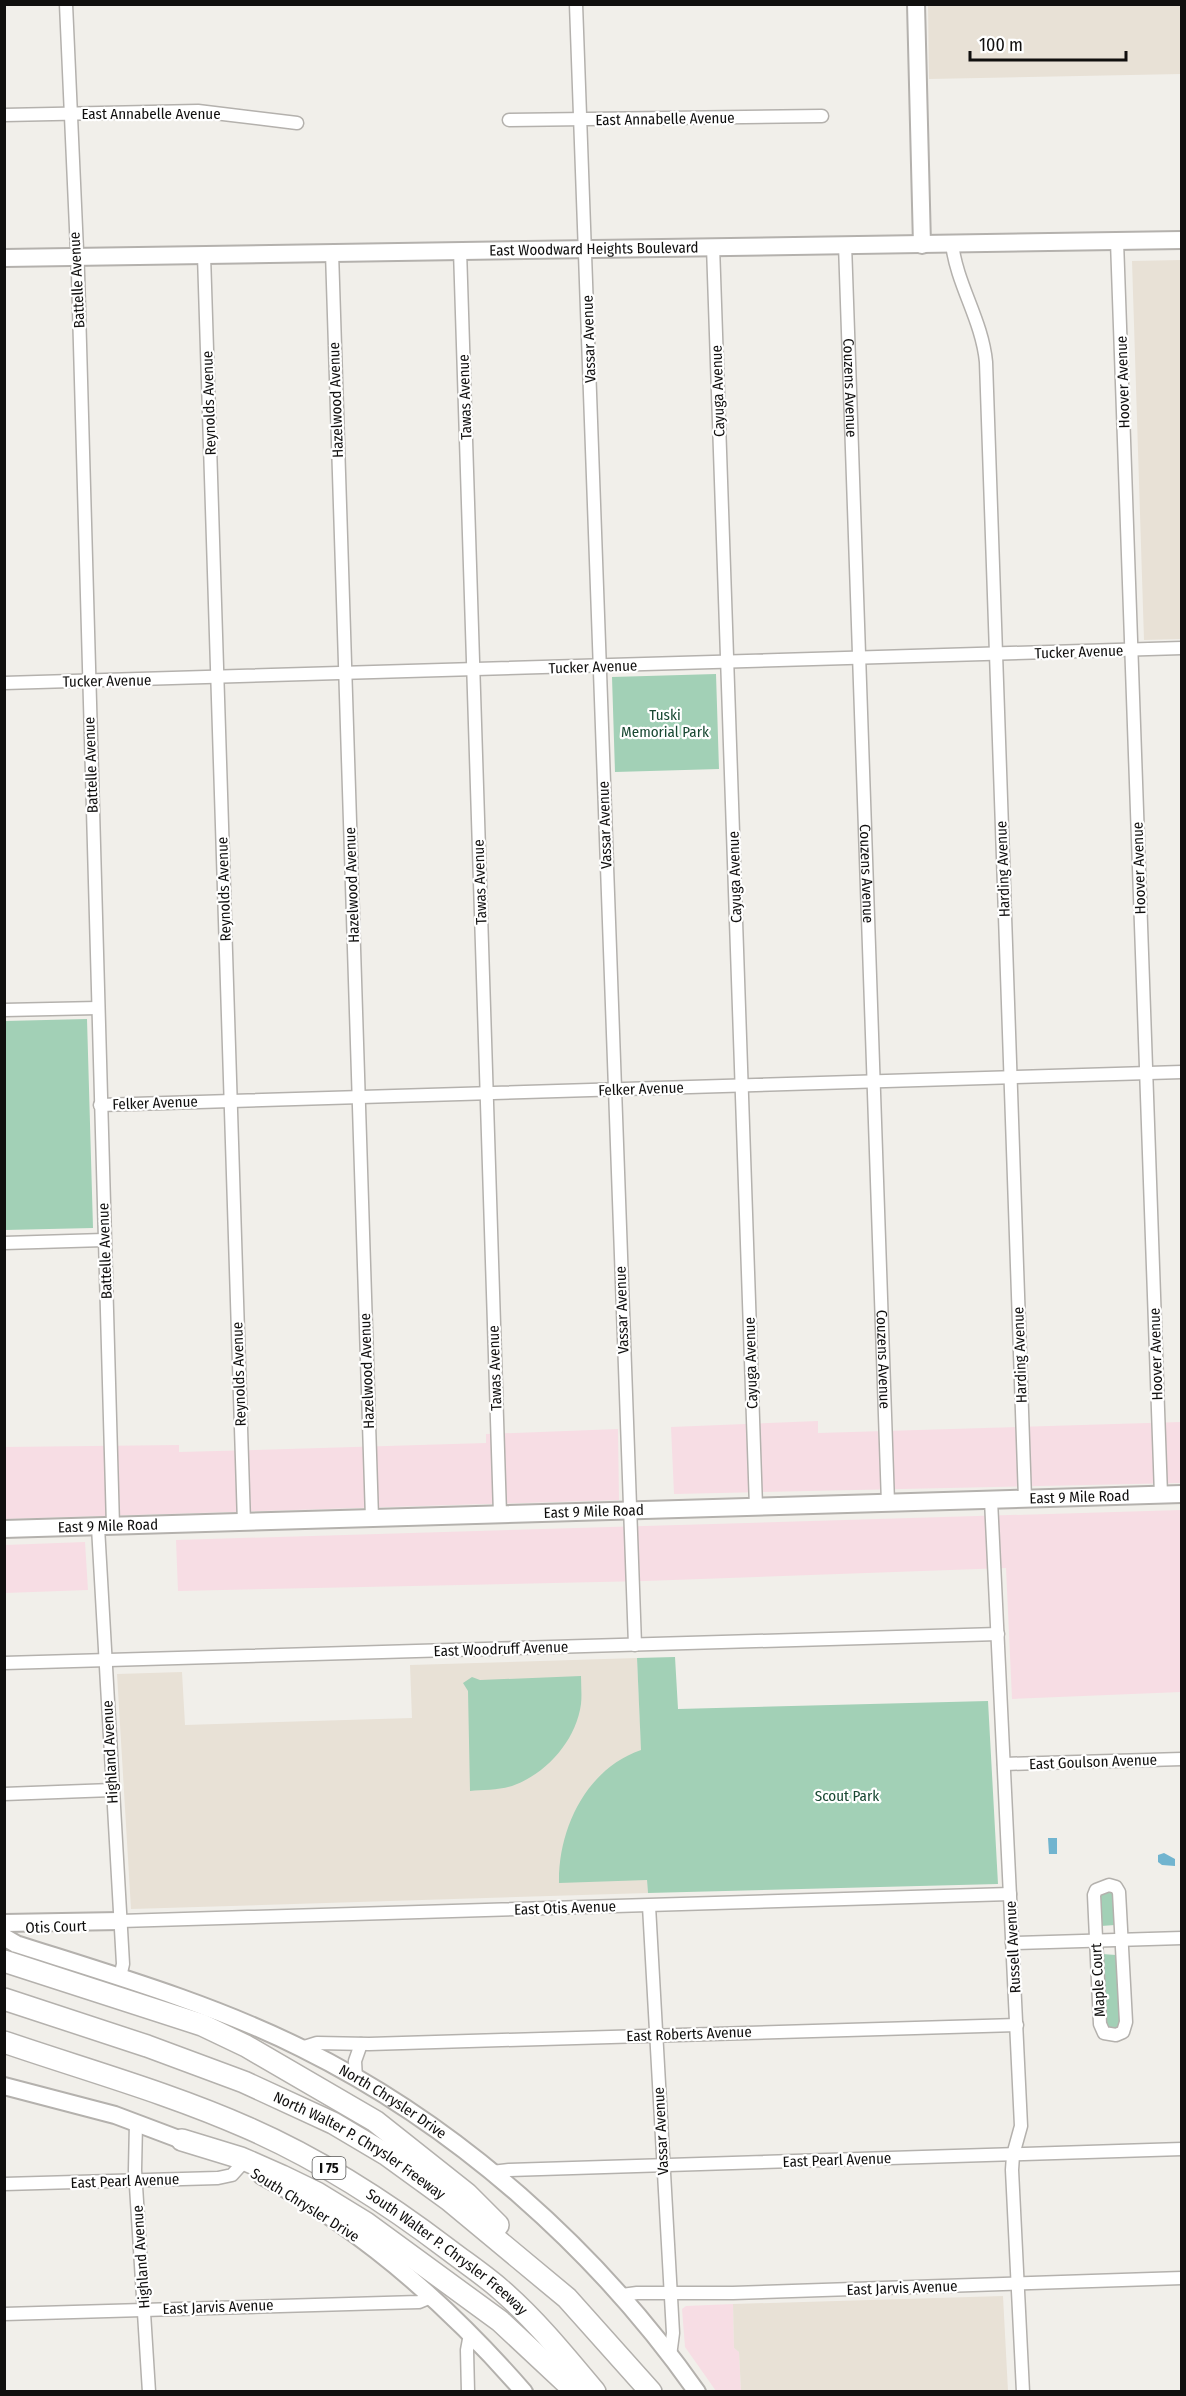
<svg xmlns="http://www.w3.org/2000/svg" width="1186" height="2396" font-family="'Fira Sans Condensed',sans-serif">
  <rect width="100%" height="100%" fill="#f1efea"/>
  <path fill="#f7dde4" d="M818,1421V1433L1181,1422V1483L674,1494L671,1427Z
    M618,1429L619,1500L5,1519L4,1447L179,1445V1452L255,1450L486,1443V1434Z
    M1181,1510V1692L1012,1699L1006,1568L645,1581L178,1591L176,1540Z
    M85,1542L88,1590L5,1593V1545Z
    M733,2304L734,2348L739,2352L741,2391H716L685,2347L682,2309L686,2306Z"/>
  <path fill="#e8e1d6" d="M928,5H1181V74L929,79Z
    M1181,260V639L1144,640L1132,261Z
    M637,1658L648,1893L131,1909L117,1674L182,1672L185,1725L412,1718L410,1665Z
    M1003,2296L1008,2391H741L739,2352L734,2348L733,2304Z"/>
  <path fill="#a2d0b6" d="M716,674L719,769L615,772L612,677Z
    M87,1019L93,1228L5,1230V1021Z
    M675,1657L678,1709L988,1701L998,1884L648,1893L647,1880L559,1883C558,1829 586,1769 641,1750L637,1658Z
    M581,1676C581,1685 582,1695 581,1704C576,1741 546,1774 512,1786C499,1790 483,1790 470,1791L468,1691L463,1683L472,1677L480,1680Z
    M1104,1891H1111L1113,1895L1115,1925L1101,1926L1100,1897Z
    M1102,1954L1116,1955L1120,2023L1118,2027L1114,2030L1107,2027L1106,2023Z"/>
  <path fill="#71b4cf" d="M1048,1838H1057V1854H1049Z
    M1164,1853L1175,1859V1866L1162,1865L1158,1862V1855Z"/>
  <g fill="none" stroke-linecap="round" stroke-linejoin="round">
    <g stroke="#b4b1ad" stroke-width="15">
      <g id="street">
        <path d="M66,4L78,273L113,1526"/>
        <path d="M576,4L635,1645"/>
        <path d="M4,115L198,111L297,123"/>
        <path d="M509,120L822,116"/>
        <path d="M1117,241L1161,1495"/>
        <path id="s1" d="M845,244L888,1503"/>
        <path d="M952,244C957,285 982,320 986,362L1025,1499"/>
        <path d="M713,246L756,1507"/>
        <path d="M460,250L500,1514"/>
        <path d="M332,252L372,1518"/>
        <path d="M204,255L244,1523"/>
        <path d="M4,683L1182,648"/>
        <path d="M4,1010L98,1008"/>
        <path d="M100,1105L1182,1072"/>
        <path d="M4,1243L104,1240"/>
        <path d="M991,1500L1021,2126L1013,2155L1012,2170L1023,2392"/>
        <path d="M98,1527L123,1964L120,1977"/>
        <path d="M4,1663L998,1634"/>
        <path d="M1004,1764L1182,1759"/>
        <path d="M4,1794L112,1790"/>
        <path d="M1109,1885L1116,1887L1119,1892L1126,2022L1123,2032L1116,2035L1104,2033L1100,2024L1094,1895L1096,1890Z"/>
        <path d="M649,1906L673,2333L670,2356"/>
        <path d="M120,1921L1010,1894"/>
        <path d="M1012,1943L1182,1938"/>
        <path d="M301,2048L317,2043L369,2044L1017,2025"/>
        <path d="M356,2079L355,2061L361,2044"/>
        <path d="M136,2122L135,2170L149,2392"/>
        <path d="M492,2172L509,2170L1182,2149"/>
        <path d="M4,2184L218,2178L232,2175L241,2165"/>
        <path d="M622,2295L637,2293H733L1182,2278"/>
        <path d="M4,2314L419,2302L431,2297"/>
        <path d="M468,2392L467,2350L470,2334"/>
      </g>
    </g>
    <g stroke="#b4b1ad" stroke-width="20">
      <g id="secondary">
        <path d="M916,4L922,245"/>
        <path id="s2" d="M4,258L1182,240"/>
        <path id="s3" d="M4,1529L1182,1494"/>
        <path d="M4,1923L120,1921"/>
        <path id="s4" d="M4,1937L16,1944C113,1975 210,2003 301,2048C457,2125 597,2250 697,2392"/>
        <path d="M4,2086L115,2115L192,2144"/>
        <path d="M262,2176C362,2229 450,2307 524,2392"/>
      </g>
    </g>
    <g stroke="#b4b1ad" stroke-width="24">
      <g id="highway">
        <path d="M4,1961L202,2025L246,2046L375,2121L467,2194L498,2225"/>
        <path id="s5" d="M4,1999L147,2046L244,2082L333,2123L387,2155L449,2200L567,2298L651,2392"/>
        <path id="s6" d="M4,2042C86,2070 169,2093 248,2128C321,2160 386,2202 449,2250C466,2263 484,2275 500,2289C535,2319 565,2356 595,2392"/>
        <path d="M182,2140L241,2158L282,2176L317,2193L366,2223L500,2321L576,2392"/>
      </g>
    </g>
    <use href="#street" stroke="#fff" stroke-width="12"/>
    <use href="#secondary" stroke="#fff" stroke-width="16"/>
    <use href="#highway" stroke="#fff" stroke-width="21"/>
  </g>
  <g text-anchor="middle" stroke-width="4.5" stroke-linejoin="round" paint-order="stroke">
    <rect fill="#fff" stroke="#585756" stroke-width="1.5" x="312.5" y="2157" width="33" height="22" rx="4.5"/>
    <g font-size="14" font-weight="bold" fill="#100f0e">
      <text x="329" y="2173">I 75</text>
    </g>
    <g font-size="15" fill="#100f0e" stroke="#fff">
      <text x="151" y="119">East Annabelle Avenue</text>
      <text transform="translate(665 119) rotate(-1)" y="5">East Annabelle Avenue</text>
      <text dy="5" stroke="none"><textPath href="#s2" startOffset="590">East Woodward Heights Boulevard</textPath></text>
      <text transform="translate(77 280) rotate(-93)" y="5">Battelle Avenue</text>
      <text transform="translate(589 339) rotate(-92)" y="5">Vassar Avenue</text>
      <text transform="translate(1123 382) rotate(-92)" y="5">Hoover Avenue</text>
      <text dy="5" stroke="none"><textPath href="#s1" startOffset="144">Couzens Avenue</textPath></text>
      <text transform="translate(718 391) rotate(-92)" y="5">Cayuga Avenue</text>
      <text transform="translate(465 397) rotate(-92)" y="5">Tawas Avenue</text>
      <text transform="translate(336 400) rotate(-92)" y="5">Hazelwood Avenue</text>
      <text transform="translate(209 403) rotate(-92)" y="5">Reynolds Avenue</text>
      <text transform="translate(1079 652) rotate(-2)" y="5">Tucker Avenue</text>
      <text transform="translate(593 667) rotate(-2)" y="5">Tucker Avenue</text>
      <text transform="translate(107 681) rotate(-1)" y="5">Tucker Avenue</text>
      <text transform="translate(91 765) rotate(-92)" y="5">Battelle Avenue</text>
      <text transform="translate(605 825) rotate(-92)" y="5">Vassar Avenue</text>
      <text transform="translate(1139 868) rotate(-92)" y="5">Hoover Avenue</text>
      <text transform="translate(1003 869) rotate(-92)" y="5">Harding Avenue</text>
      <text dy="5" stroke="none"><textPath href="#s1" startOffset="630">Couzens Avenue</textPath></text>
      <text transform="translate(735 877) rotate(-92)" y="5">Cayuga Avenue</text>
      <text transform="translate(480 882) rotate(-92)" y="5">Tawas Avenue</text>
      <text transform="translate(352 885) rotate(-92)" y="5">Hazelwood Avenue</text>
      <text transform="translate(224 889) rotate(-92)" y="5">Reynolds Avenue</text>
      <text transform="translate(641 1089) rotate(-2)" y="5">Felker Avenue</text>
      <text transform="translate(155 1103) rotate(-2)" y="5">Felker Avenue</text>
      <text transform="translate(105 1251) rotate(-92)" y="5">Battelle Avenue</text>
      <text transform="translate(622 1310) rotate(-92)" y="5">Vassar Avenue</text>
      <text transform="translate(1156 1354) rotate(-92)" y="5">Hoover Avenue</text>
      <text transform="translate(1020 1355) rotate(-92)" y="5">Harding Avenue</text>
      <text dy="5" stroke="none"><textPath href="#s1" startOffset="1116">Couzens Avenue</textPath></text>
      <text transform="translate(751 1363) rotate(-92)" y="5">Cayuga Avenue</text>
      <text transform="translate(495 1368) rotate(-92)" y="5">Tawas Avenue</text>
      <text transform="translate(367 1371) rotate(-92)" y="5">Hazelwood Avenue</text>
      <text transform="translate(239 1374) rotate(-92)" y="5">Reynolds Avenue</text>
      <text dy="5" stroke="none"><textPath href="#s3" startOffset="1076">East 9 Mile Road</textPath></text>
      <text dy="5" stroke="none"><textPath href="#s3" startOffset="590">East 9 Mile Road</textPath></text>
      <text dy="5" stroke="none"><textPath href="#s3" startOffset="104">East 9 Mile Road</textPath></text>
      <text transform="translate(501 1649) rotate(-2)" y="5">East Woodruff Avenue</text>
      <text transform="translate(110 1752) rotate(-93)" y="5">Highland Avenue</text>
      <text transform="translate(1093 1762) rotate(-2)" y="5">East Goulson Avenue</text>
      <text transform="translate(565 1908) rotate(-2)" y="5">East Otis Avenue</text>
      <text transform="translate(56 1927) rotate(-2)" y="5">Otis Court</text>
      <text transform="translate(1013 1947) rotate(-93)" y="5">Russell Avenue</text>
      <text transform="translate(1098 1980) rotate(-93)" y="5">Maple Court</text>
      <text transform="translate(689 2034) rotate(-2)" y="5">East Roberts Avenue</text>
      <text dy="5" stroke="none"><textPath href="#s4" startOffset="424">North Chrysler Drive</textPath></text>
      <text transform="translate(661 2131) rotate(-93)" y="5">Vassar Avenue</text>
      <text dy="5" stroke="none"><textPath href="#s5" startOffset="386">North Walter P. Chrysler Freeway</textPath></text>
      <text transform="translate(837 2160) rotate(-2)" y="5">East Pearl Avenue</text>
      <text transform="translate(125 2181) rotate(-2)" y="5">East Pearl Avenue</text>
      <text transform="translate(305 2205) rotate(32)" y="5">South Chrysler Drive</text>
      <text dy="5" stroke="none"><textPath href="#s6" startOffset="494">South Walter P. Chrysler Freeway</textPath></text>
      <text transform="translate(141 2257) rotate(-94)" y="5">Highland Avenue</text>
      <text transform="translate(902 2288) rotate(-2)" y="5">East Jarvis Avenue</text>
      <text transform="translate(218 2307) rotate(-2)" y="5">East Jarvis Avenue</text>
    </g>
    <g font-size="15" fill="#184832" stroke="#fff">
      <text x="665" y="720">Tuski<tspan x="665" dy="17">Memorial Park</tspan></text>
      <text x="847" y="1801">Scout Park</text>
    </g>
  </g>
  <rect width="1186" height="2396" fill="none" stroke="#100f0e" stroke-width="12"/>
  <path d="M970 51v9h156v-9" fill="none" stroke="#100f0e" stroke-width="3"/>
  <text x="979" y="51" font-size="18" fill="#100f0e" stroke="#ffffff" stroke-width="4.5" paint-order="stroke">100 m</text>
</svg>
